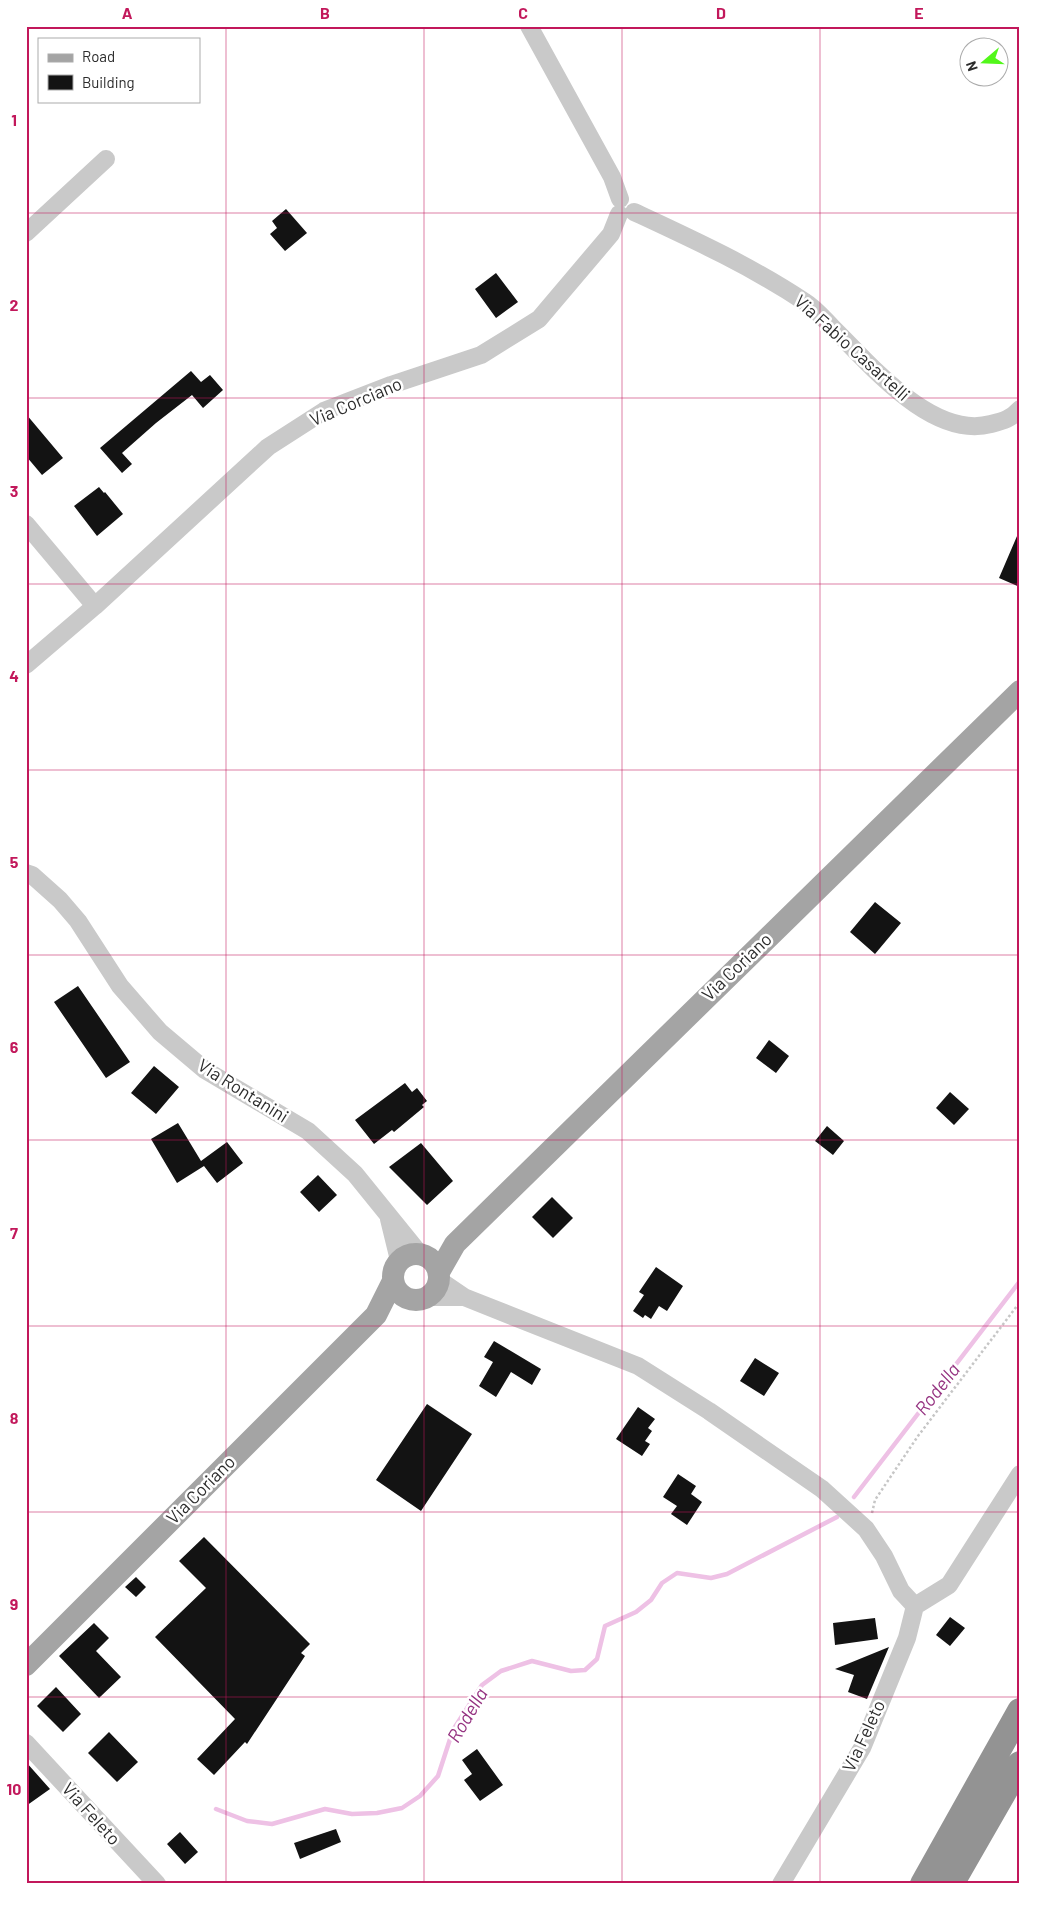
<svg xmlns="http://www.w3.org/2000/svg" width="1046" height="1910" font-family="Barlow,sans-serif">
  <rect width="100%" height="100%" fill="#fff"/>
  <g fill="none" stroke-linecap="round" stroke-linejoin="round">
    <path stroke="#eec1e5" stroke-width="4.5" d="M854,1497L1020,1281
      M216,1809L247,1821L272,1824L325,1809L352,1814L377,1813L402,1808L420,1796L438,1776L453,1730L482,1685L501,1671L532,1661L571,1671L585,1670L597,1659L605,1626L636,1612L651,1600L662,1583L677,1573L711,1578L727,1574L837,1517"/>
  </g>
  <path fill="#131313" d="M286,209L307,233L285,251L270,234L277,228L272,221Z
    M496,273L518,302L496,318L475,289Z
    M191,371L201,382L210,375L223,390L203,408L192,395L156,423L122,453L132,464L122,473L100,448Z
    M26,414L63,458L42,475L26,456Z
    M99,487L104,493L105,492L123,514L97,536L74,506Z
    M1020,529V587L999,578Z
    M875,902L901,923L875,954L850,932Z
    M78,986L130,1062L106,1078L54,1002Z
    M769,1040L789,1056L776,1073L756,1058Z
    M154,1066L179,1087L156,1114L131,1093Z
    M405,1083L412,1092L417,1088L427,1101L422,1105L424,1107L394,1132L392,1130L374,1144L355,1120Z
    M950,1092L969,1109L954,1125L936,1108Z
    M178,1123L201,1161L227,1142L243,1163L217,1183L204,1166L177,1183L151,1139Z
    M827,1126L844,1141L833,1155L815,1141Z
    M421,1143L453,1181L427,1205L389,1167Z
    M318,1175L337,1195L319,1212L300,1192Z
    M552,1197L573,1218L553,1238L532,1217Z
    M656,1267L683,1286L667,1311L659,1306L651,1319L645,1315L643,1318L633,1311L644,1295L639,1292Z
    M494,1341L541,1369L532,1385L511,1372L496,1397L479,1386L493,1362L484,1357Z
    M755,1358L779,1373L764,1396L740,1381Z
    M427,1404L472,1434L421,1511L376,1480Z
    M638,1407L655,1419L648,1428L652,1431L645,1441L650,1444L642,1456L616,1439Z
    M678,1474L696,1486L691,1494L702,1502L687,1525L671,1514L677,1506L663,1497Z
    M204,1537L310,1644L301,1653L305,1656L247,1744L245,1742L214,1775L197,1759L235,1719L155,1637L206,1588L179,1561Z
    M136,1577L146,1587L136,1597L125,1587Z
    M950,1617L965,1628L950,1646L936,1635Z
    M875,1618L878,1639L835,1645L833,1623Z
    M94,1623L109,1638L96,1651L121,1677L99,1698L59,1656Z
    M889,1647L867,1699L848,1692L854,1675L835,1669Z
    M56,1687L81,1714L63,1732L37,1706Z
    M109,1732L138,1762L117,1782L88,1753Z
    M477,1749L503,1785L480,1801L464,1780L472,1774L462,1760Z
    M26,1762L50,1789L26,1806Z
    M336,1829L341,1842L300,1859L294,1843Z
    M180,1832L198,1852L185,1864L167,1844Z"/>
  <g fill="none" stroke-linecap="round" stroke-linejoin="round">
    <path stroke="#c6c6c6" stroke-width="2.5" stroke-dasharray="2.5 2.5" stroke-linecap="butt" d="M872,1513L875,1500L918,1436L1020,1302"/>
    <path stroke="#c9c9c9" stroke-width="18" d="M529,26L612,177L620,199
      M634,212C692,239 751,266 805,302C815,308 824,319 833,328C870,364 932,440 991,424C1003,421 1011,419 1020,409
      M26,233L106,159
      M26,524L95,606
      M26,665L95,606L268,447L324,411L391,385L481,355L539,319L611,234L619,214
      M26,873L32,875L60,900L78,921L120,986L160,1032L205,1070L308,1131L355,1174L419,1253
      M389,1219L399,1260
      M439,1280L464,1297L638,1366L709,1411L822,1489L866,1529L884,1556L901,1591L915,1606
      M427,1297H464
      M915,1606L949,1585L1020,1474
      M26,1743L157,1884
      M781,1884L862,1748L907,1638L915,1606"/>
    <path stroke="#a4a4a4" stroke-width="22" d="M393 1277a23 23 0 1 1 46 0a23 23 0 1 1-46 0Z
      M439,1272L455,1244L1020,691
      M26,1665L376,1315L393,1281"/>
    <path stroke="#939393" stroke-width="26" d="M923,1884L1020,1711
      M951,1884L1020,1764"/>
  </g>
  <path fill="none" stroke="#c2185b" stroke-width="1" stroke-opacity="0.55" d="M226,26V1884M424,26V1884M622,26V1884M820,26V1884M26,213H1020M26,398H1020M26,584H1020M26,770H1020M26,955H1020M26,1140H1020M26,1326H1020M26,1512H1020M26,1697H1020"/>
  <g text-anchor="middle" stroke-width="5" stroke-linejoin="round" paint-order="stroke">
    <g font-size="18" fill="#2c2c2c" stroke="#fff">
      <text transform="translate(852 348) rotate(42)" y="6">Via Fabio Casartelli</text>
      <text transform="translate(356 402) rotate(-23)" y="6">Via Corciano</text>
      <text transform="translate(737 967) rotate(-44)" y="6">Via Coriano</text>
      <text transform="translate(243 1091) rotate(32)" y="6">Via Rontanini</text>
      <text transform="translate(201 1490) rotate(-45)" y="6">Via Coriano</text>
      <text transform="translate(864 1736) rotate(-65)" y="6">Via Feleto</text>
      <text transform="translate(91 1814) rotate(48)" y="6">Via Feleto</text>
    </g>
    <g font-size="19" font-style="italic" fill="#953381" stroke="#fff">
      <text transform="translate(937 1389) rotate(-52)" y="7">Rodella</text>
      <text transform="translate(467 1715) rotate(-59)" y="7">Rodella</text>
    </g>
  </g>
  <rect width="1046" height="1910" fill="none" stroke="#ffffff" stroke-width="55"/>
  <rect x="38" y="38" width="162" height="65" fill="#ffffff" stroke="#ababab"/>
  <rect x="48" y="54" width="25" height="8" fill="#a4a4a4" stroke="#ababab"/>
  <text x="82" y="62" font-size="15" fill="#2c2c2c">Road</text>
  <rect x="48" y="75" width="25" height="15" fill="#131313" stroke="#ababab"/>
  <text x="82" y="88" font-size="15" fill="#2c2c2c">Building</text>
  <g transform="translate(984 62) rotate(251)"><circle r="24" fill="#ffffff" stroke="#ababab"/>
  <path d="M0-4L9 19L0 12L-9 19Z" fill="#52f71a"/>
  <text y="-8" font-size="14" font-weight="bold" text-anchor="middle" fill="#2c2c2c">N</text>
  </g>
  <rect x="28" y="28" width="990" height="1854" fill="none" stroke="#c2185b" stroke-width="2"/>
  <g font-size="16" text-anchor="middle" font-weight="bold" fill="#c2185b">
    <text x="127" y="19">A</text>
    <text x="325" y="19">B</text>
    <text x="523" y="19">C</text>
    <text x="721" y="19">D</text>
    <text x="919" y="19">E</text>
    <text x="14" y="126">1</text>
    <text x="14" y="311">2</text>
    <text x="14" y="497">3</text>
    <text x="14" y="682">4</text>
    <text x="14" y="868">5</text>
    <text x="14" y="1053">6</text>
    <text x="14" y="1239">7</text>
    <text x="14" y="1424">8</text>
    <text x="14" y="1610">9</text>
    <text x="14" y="1795">10</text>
  </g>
</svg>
